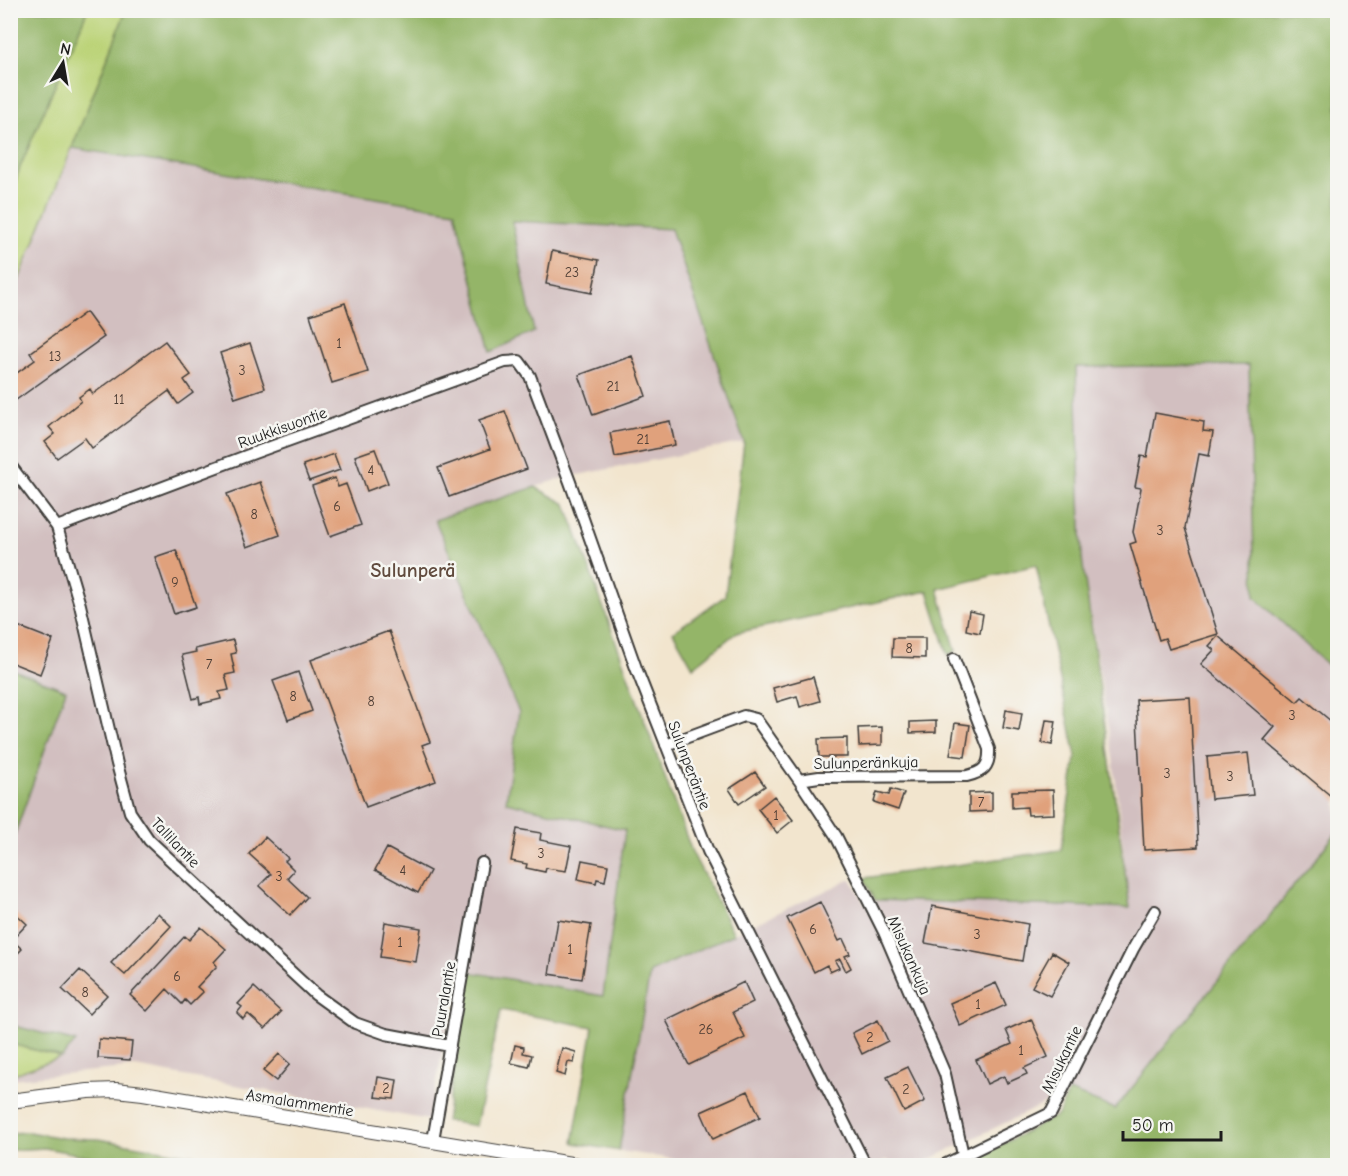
<svg xmlns="http://www.w3.org/2000/svg" width="1348" height="1176" font-family="'Comic Neue',sans-serif">
  <rect width="100%" height="100%" fill="#f6f6f2"/>
  <filter id="ink" filterUnits="userSpaceOnUse"><feTurbulence type="fractalNoise" baseFrequency=".0167" numOctaves="2"/><feDisplacementMap in="SourceGraphic" scale="12" xChannelSelector="R" yChannelSelector="G"/><feConvolveMatrix kernelMatrix="1 2 1 2 8 2 1 2 1" color-interpolation-filters="sRGB"/></filter>
  <filter id="wash" filterUnits="userSpaceOnUse"><feTurbulence type="fractalNoise" baseFrequency=".008" numOctaves="4" result="noise"/><feDisplacementMap in="SourceGraphic" scale="24" xChannelSelector="R" yChannelSelector="G"/><feGaussianBlur stdDeviation="1.35" result="paint"/><feColorMatrix in="noise" values="0 0 0 0 0 0 0 0 0 0 0 0 0 0 0 0 0 1.4 0 .05"/><feComposite in="paint" operator="in"/></filter>
  <g filter="url(#wash)">
    <rect width="100%" height="100%" fill="#f2e5ce"/>
    <path fill="#d2bfc0" d="M72,148L455,211L534,332L511,221L671,229L745,442L563,478L436,520L519,712L506,802L625,830L603,996L459,970L429,1120L135,1067L11,1079V1075L62,1057L76,1043L11,1025L10,845L66,690L11,669V299Z
      M1249,365L1256,597L1337,674V832L1115,1109L1069,1092L918,1165H896L887,1160L875,1166L715,1165L619,1151L650,972L851,879L864,903L875,900L1130,907L1113,758L1082,558L1076,367Z"/>
    <path fill="#bbd377" stroke="#6c784a" stroke-width="1.5" d="M87,11H126L72,148L11,299V195L20,167Z
      M11,1044L62,1057L11,1075Z"/>
    <path fill="#94b568" stroke="#586842" stroke-width="1.5" d="M11,10L87,11L20,167L11,195Z
      M126,11H1337V674L1255,597L1249,365L1076,367L1082,558L1130,908L875,900L864,878L1061,850L1076,756L1036,565L938,589L956,651L948,655L928,591L736,633L693,667L673,632L725,596L744,442L671,229L512,221L534,332L491,352L455,211L72,148Z
      M535,487L566,504L692,852L734,934L650,972L619,1151L573,1143L593,1027L501,1010L476,1126L446,1121L470,972L603,996L625,830L506,802L519,712L435,520Z
      M11,669L66,690L11,845L10,669Z
      M1337,832V1165L973,1166L972,1160L1058,1115L1069,1091L1115,1109Z
      M11,1025L76,1042L62,1057L11,1044Z
      M29,1132L63,1138L98,1139L250,1165H134L45,1148L11,1150V1133Z"/>
    <g id="blocks">
      <path fill="#e0a17c" d="M552,251L599,260L592,293L546,284Z
        M345,303L368,372L332,383L310,315Z
        M86,312L104,337L16,400L10,393V378L35,360L30,353Z
        M165,341L191,375L184,380L193,393L178,404L169,391L92,448L85,438L57,458L45,442L55,434L49,427L81,401L79,397L90,389L93,394Z
        M250,343L265,388L235,398L220,353Z
        M632,356L646,396L593,415L579,375Z
        M505,411L527,469L449,497L438,468L490,449L479,420Z
        M1155,413L1204,422L1203,431L1213,432L1209,456L1199,454L1185,528L1218,634L1169,649L1165,638L1159,640L1130,544L1136,542L1133,532L1141,488L1135,487L1141,456L1147,457Z
        M670,421L675,445L615,457L610,433Z
        M375,449L388,483L367,491L355,456Z
        M334,454L340,470L309,481L303,465Z
        M335,478L338,487L346,484L361,525L330,536L312,486Z
        M260,482L280,535L247,547L227,494Z
        M176,550L196,607L174,614L155,557Z
        M969,611L983,614L980,633L966,630Z
        M10,623L53,640L40,674L10,662Z
        M389,631L430,742L422,745L436,781L366,807L311,660Z
        M1218,636L1297,702L1302,697L1338,727V802L1264,740L1275,727L1201,664L1214,650L1209,646Z
        M893,638H925V658L892,657Z
        M233,640L236,653L231,654L235,673L225,675L229,690L219,692L221,699L200,704L199,697L193,699L182,655L196,652L195,649Z
        M298,672L312,711L288,720L273,681Z
        M813,677L820,701L800,707L797,696L777,702L773,688Z
        M1190,697L1198,847L1144,850L1136,700Z
        M1006,710L1022,713L1019,731L1003,728Z
        M1046,720L1056,721L1052,745L1042,743Z
        M936,721V732L910,733V722Z
        M955,723L970,725L965,757L950,755Z
        M882,727V745L859,746L858,728Z
        M847,738V757H819L818,739Z
        M1248,753L1253,795L1211,799L1207,757Z
        M755,772L765,786L739,804L729,789Z
        M891,789L904,793L898,810L874,802L877,792L889,795Z
        M1053,790L1054,814L1028,815L1027,807L1012,808V791Z
        M992,792V811L969,812V793Z
        M774,796L793,820L777,833L758,809Z
        M517,829L541,833L540,840L571,846L566,871L546,868L545,872L526,868L527,864L511,861Z
        M265,837L288,858L285,861L294,870L287,878L307,897L290,915L259,886L271,874L249,854Z
        M387,848L430,871L418,893L375,870Z
        M582,860L608,865L605,881L597,879L596,883L578,879Z
        M820,902L839,941L843,939L850,954L845,956L851,968L846,971L840,959L835,961L839,968L830,972L827,965L814,972L787,918Z
        M932,906L1028,924L1022,961L925,943Z
        M12,910L27,924L12,940L22,949L10,961V912Z
        M158,913L171,926L125,975L111,963Z
        M558,920L591,925L582,979L549,974Z
        M385,922L421,928L416,962L380,957Z
        M201,927L226,949L214,962L217,966L197,987L203,992L190,1005L185,1000L182,1004L167,989L147,1011L130,995L185,936L189,940Z
        M1052,952L1069,962L1050,996L1032,987Z
        M80,970L107,995L89,1014L62,989Z
        M744,982L753,1002L733,1012L745,1038L689,1065L666,1020Z
        M996,983L1006,1005L960,1026L950,1003Z
        M254,987L281,1012L265,1029L248,1014L243,1019L237,1013L242,1007L238,1004Z
        M1031,1019L1048,1057L1024,1068L1027,1074L1007,1083L1004,1076L987,1084L976,1060L1012,1044L1006,1030Z
        M878,1020L888,1041L862,1054L852,1033Z
        M99,1039L132,1042L130,1060L98,1058Z
        M515,1045L524,1047L523,1053L532,1055L529,1067L511,1063Z
        M562,1048L576,1052L574,1063L568,1062L565,1076L556,1073Z
        M279,1054L290,1064L276,1081L263,1071Z
        M908,1067L925,1101L904,1112L887,1077Z
        M378,1077L397,1080L394,1099L375,1097Z
        M748,1091L760,1117L713,1139L701,1112Z"/>
    </g>
  </g>
  <g filter="url(#ink)">
    <use href="#blocks" fill-opacity="0" stroke="#3c3a37" stroke-width="1.5"/>
    <g fill="none" stroke-linecap="round" stroke-linejoin="round">
      <g stroke="#3c3a37" stroke-width="14">
        <path id="minor" d="M10,465L57,527L80,605L117,764L130,812L149,840L316,995L355,1023L386,1034L450,1046
          M57,527L254,453L505,362L519,361L530,376L570,482L636,668L708,851L866,1166
          M666,745L744,716L756,719L799,780L819,777L967,776C983,772 990,767 989,749L954,659
          M799,780L836,836L884,932L945,1074L963,1155
          M433,1140L482,863
          M942,1166L1051,1113L1133,949L1155,911"/>
      </g>
      <g stroke="#3c3a37" stroke-width="16">
        <path id="tertiary" d="M10,1101L88,1091L116,1090L143,1093L583,1166"/>
      </g>
      <use href="#minor" stroke="#fff" stroke-width="10"/>
      <use href="#tertiary" stroke="#fff" stroke-width="14"/>
    </g>
  </g>
  <g text-anchor="middle" stroke-width="5" stroke-linejoin="round" paint-order="stroke">
    <g font-size="14" fill="#4d3d34">
      <text x="572" y="277">23</text>
      <text x="339" y="348">1</text>
      <text x="55" y="361">13</text>
      <text x="242" y="375">3</text>
      <text x="613" y="391">21</text>
      <text x="119" y="404">11</text>
      <text x="643" y="444">21</text>
      <text x="371" y="475">4</text>
      <text x="337" y="511">6</text>
      <text x="254" y="519">8</text>
      <text x="1160" y="535">3</text>
      <text x="175" y="587">9</text>
      <text x="909" y="653">8</text>
      <text x="209" y="669">7</text>
      <text x="293" y="701">8</text>
      <text x="371" y="706">8</text>
      <text x="1292" y="720">3</text>
      <text x="1167" y="778">3</text>
      <text x="1230" y="781">3</text>
      <text x="981" y="807">7</text>
      <text x="776" y="820">1</text>
      <text x="541" y="858">3</text>
      <text x="403" y="875">4</text>
      <text x="279" y="881">3</text>
      <text x="813" y="934">6</text>
      <text x="977" y="939">3</text>
      <text x="400" y="947">1</text>
      <text x="570" y="954">1</text>
      <text x="177" y="981">6</text>
      <text x="85" y="997">8</text>
      <text x="978" y="1009">1</text>
      <text x="706" y="1034">26</text>
      <text x="870" y="1042">2</text>
      <text x="1021" y="1055">1</text>
      <text x="386" y="1093">2</text>
      <text x="906" y="1094">2</text>
    </g>
    <g font-size="16" fill="#1c1c1c" stroke="#f6f6f2">
      <text transform="translate(282 427) rotate(-20)" y="6">Ruukkisuontie</text>
      <text transform="translate(866 762) rotate(-1)" y="6">Sulunperänkuja</text>
      <text transform="translate(690 765) rotate(69)" y="6">Sulunperäntie</text>
      <text transform="translate(176 842) rotate(46)" y="6">Tallilantie</text>
      <text transform="translate(910 955) rotate(66)" y="6">Misukankuja</text>
      <text transform="translate(443 999) rotate(-80)" y="6">Puuralantie</text>
      <text transform="translate(1061 1059) rotate(-64)" y="6">Misukantie</text>
      <text transform="translate(300 1102) rotate(9)" y="6">Asmalammentie</text>
    </g>
    <g font-size="20" font-weight="bold" fill="#614b3e" stroke="#f6f6f2">
      <text x="413" y="577">Sulunperä</text>
    </g>
  </g>
  <rect width="1348" height="1176" fill="none" stroke="#f6f6f2" stroke-width="36"/>
  <g transform="translate(63 63) rotate(11)" stroke="#f6f6f2" stroke-width="4.5" paint-order="stroke">
  <path d="M0-4.5L10 22L0 15L-10 22Z" fill="#1c1c1c"/>
  <text y="-9" font-size="16" font-weight="bold" text-anchor="middle" fill="#1c1c1c">N</text>
  </g>
  <path d="M1123 1131v9h98v-9" fill="none" stroke="#1c1c1c" stroke-width="3"/>
  <text x="1132" y="1131" font-size="18" fill="#1c1c1c" stroke="#f6f6f2" stroke-width="4.5" paint-order="stroke">50 m</text>
</svg>
